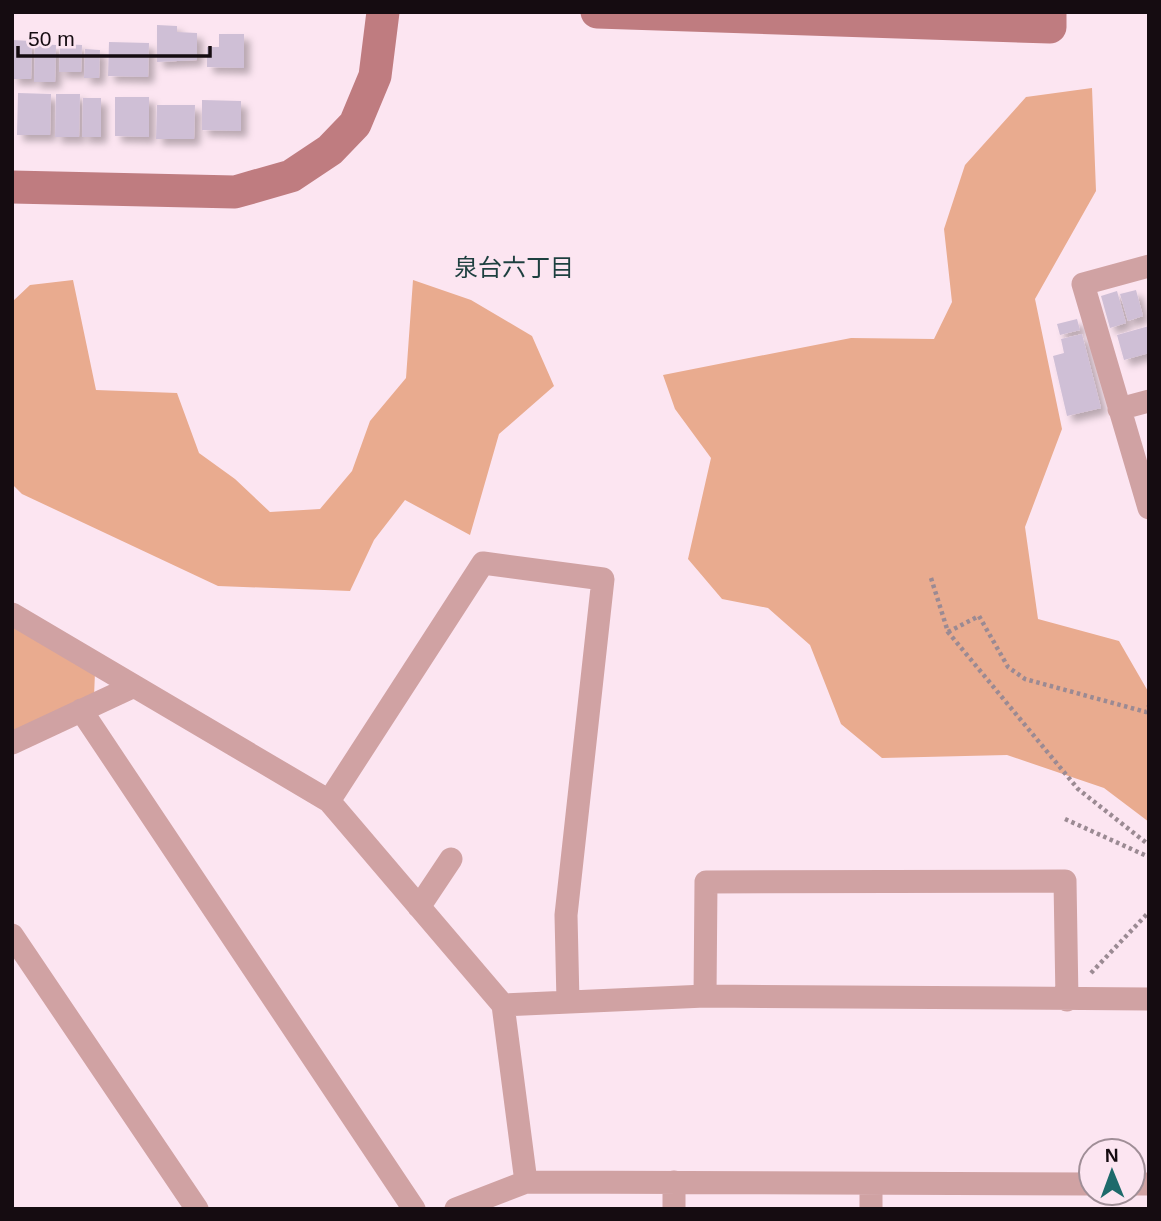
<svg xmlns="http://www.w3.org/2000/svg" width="1161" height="1221" font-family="Arial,'Noto Sans JP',sans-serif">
  <defs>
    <filter id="shadow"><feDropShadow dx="6" dy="6" stdDeviation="3.5" flood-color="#0004"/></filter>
  </defs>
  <rect width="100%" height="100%" fill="#fce5f1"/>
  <path fill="#e9ab8f" d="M1092,88L1096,191L1035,299L1062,429L1025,527L1038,619L1119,641L1149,693V822L1104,788L1007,755L882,758L841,724L810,645L768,608L722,599L688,559L711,458L675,409L663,375L851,338L934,339L952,302L944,229L965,165L1026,97Z
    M73,280L96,390L177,393L199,453L235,479L270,512L320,509L352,471L370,421L406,378L413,280L471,300L532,336L554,386L499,434L470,535L405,500L374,540L350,591L218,586L22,494L12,484V302L30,285Z
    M12,621L95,672L94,697L12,735Z"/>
  <path fill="#cfbfd6" filter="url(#shadow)" d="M157,25L177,26V32L197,33V60L157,62Z
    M219,34H244V68L207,67V47H219Z
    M12,40L32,41L31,79H12Z
    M109,42L149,43L148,77L108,76Z
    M35,44L56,45L55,82H34Z
    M60,44L82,45L81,72H59Z
    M85,49L100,50L99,78H84Z
    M18,93L51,94L50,135H17Z
    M56,94H80L79,137H55Z
    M115,97H149V137L115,136Z
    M83,98H101V137H82Z
    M202,100L241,101V131L202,130Z
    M157,105H195L194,139H156Z
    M1136,290L1143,316L1128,321L1120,294Z
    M1117,291L1126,323L1110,328L1101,296Z
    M1077,319L1080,330L1060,335L1057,324Z
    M1149,326V353L1124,360L1117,335Z
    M1082,334L1101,408L1067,416L1053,356L1064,353L1061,339Z"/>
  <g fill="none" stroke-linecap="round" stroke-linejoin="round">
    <path stroke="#9b8a93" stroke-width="4.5" stroke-dasharray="3.5 3.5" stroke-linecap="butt" d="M931,578L948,632L1078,789L1149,845
      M948,632L979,616L1008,667L1025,679L1146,712L1149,706
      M1065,819L1149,857
      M1091,973L1149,912"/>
    <path stroke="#d0a2a3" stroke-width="23" d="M1149,266L1083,284L1149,508
      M1119,409L1149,401
      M12,614L329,801L503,1005L705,996L1149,999
      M81,710L414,1209
      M12,743L132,687
      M329,801L483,563L603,579L566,915L568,1002
      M419,907L451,859
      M12,935L197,1209
      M705,996L706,882L1065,881L1067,1000
      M503,1005L526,1182
      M871,1184V1209
      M1133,1184H1149
      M456,1209L526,1182L1091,1184
      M674,1209V1182"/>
    <path stroke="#bf7c80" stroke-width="33" d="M597,12L1050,27V12
      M12,187L235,192L291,176L330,150L355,124L375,76L383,12"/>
  </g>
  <g text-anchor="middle" stroke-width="5" stroke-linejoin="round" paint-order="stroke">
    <g font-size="24" fill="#1d3f3f" stroke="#fce5f1">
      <text x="514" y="276">泉台六丁目</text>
    </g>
  </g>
  <rect width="1161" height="1221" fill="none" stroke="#150c11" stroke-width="28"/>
  <g transform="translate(1112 1172) rotate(359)"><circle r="33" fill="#fce5f1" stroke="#a08e97" stroke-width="2"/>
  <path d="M0-5L12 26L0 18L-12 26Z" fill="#1e6a6b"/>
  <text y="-10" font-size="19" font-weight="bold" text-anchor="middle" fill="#150c11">N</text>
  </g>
  <path d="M18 46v10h192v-10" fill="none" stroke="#150c11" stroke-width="3.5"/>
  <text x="28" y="46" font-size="21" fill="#150c11" stroke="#fce5f1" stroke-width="5" paint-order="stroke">50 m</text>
</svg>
